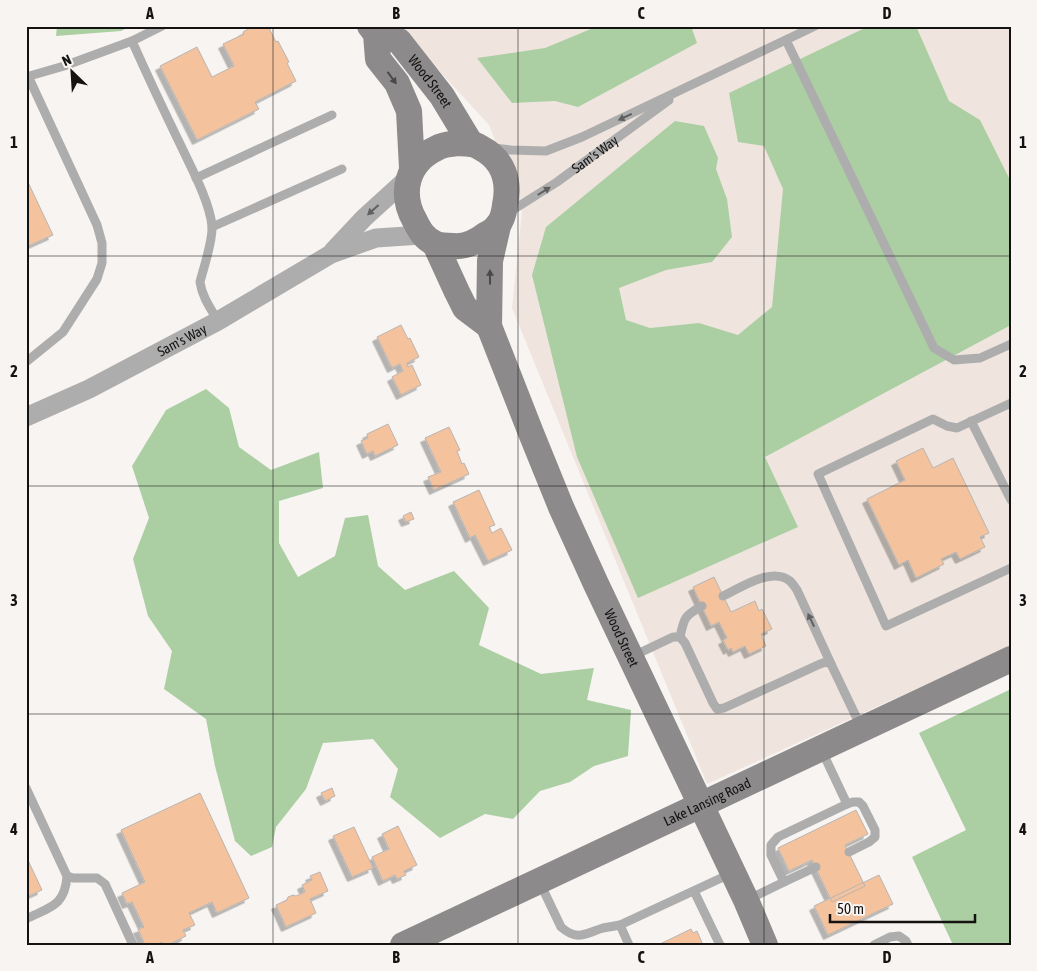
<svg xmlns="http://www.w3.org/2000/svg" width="1037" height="971" font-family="'Asap Condensed',sans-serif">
  <defs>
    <filter id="shadow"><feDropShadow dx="-4.5" dy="4.5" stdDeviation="0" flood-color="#0004"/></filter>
  </defs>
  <rect width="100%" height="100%" fill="#f7f4f1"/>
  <path fill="#efe5de" d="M398,26H1011V646L707,784L512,308L522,211L489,125Z"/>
  <path fill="#abcfa3" d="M57,26H131L121,31L56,36Z
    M598,26H691L697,43L578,107L555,101L512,103L477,58L545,48Z
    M869,26H916L949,101L980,120L1011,182V325L765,457L798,527L638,598L577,457L532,275L546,227L675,121L704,126L718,158L716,169L727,199L732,237L712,262L666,270L619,288L626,320L650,328L699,323L738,335L772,307L783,189L764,146L738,142L729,93Z
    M206,389L229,408L239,447L271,470L319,452L323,488L279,501V543L298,577L335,556L345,518L368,515L378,566L405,590L454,571L489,608L479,645L541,674L594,668L587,700L631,710L628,756L594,766L570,782L540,791L513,819L485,814L440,838L390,797L398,769L373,739L323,743L306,789L276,827L272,847L251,856L235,841L215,766L206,719L164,689L172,651L148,616L133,559L149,518L132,466L166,410Z
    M1011,689V945H953L912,857L966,830L919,733Z"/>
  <path fill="#f4c29c" stroke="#b7b5b3" filter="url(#shadow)" d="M253,26H268L276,42L278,41L289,62L287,63L296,81L255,102L259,109L197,140L160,66L197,47L212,77L234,66L223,44L244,34L243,32Z
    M26,178L53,235L26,247Z
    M401,325L408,339L410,338L419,357L407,363L408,367L412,365L421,385L401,395L392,377L403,371L400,364L392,368L377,337Z
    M388,424L398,445L375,456L373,451L367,454L361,441L368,438L367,434Z
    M449,427L460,450L457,451L462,464L464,463L469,474L434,490L428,477L441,472L425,438Z
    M923,448L933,468L953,458L989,533L980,537L985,547L960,559L956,552L941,559L944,564L916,578L908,560L899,565L867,499L905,480L896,461Z
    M479,490L495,525L489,527L492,533L501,528L512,550L488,561L475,535L470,538L453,502Z
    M411,512L414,519L406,522L403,516Z
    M714,577L731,612L755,601L759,611L762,609L772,629L761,634L766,646L749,654L745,646L733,652L731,648L728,650L723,640L727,638L719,622L711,626L693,587Z
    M332,788L335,796L325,801L321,793Z
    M200,793L249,898L217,913L212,902L189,913L195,925L183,930L186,936L168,945H163L162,942L157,945H145L138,929L144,927L132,902L127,904L122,893L145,882L121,830Z
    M856,810L868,834L845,845L865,886L832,902L812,860L789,871L778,848Z
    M398,826L417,865L404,871L406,875L397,879L395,875L383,881L372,857L389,849L382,834Z
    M354,827L373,868L352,877L333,836Z
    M26,856L42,890L26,897Z
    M320,872L328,891L310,899L316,913L286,927L276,905L287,900L288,897L293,895L296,896L305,892L302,885L312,880L310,876Z
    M879,875L893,904L828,935L814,906Z
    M691,929L693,933L697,931L703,945H658Z"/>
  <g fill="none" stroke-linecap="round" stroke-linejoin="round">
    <g stroke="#aeadad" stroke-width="9">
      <path d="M162,26L132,41C148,77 165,113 182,148C192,169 210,203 212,226C213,241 204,266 200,282C202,297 211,309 218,321"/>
      <path d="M786,40L934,348L954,360L980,358L1011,344"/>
      <path d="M26,77L64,66L132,41"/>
      <path d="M493,148L511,150L546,151L582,137L815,26"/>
      <path d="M196,178L332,115"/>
      <path id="s1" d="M508,213L557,182L669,100"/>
      <path d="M212,227L342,169"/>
      <path d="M26,362L63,332L97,279L102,263V243L97,225L28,76"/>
      <path d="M1011,403L957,428L947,426L933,419L818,474L886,626L1011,568"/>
      <path d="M971,421L1011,500"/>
      <path d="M723,596C740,588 772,566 790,581C792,583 795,587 797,590L831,664"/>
      <path d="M680,637C684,618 684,616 702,606"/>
      <path d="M633,656L673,637H680L685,643L713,703L717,709L724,708L820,664L826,662L831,664L861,727"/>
      <path d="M26,788L67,876C65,906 50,907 26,919"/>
      <path d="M847,804L853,802H859L863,806L875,830V837L869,842L849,852"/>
      <path d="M67,876L73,878H97L105,884L133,945"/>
      <path d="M784,882L816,867"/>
      <path d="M540,883L561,927C578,942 586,933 603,928C609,927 615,926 620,925"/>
      <path d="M694,891L720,945"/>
      <path d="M749,899L784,882L771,855V845L778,837L847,804L822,751"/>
      <path d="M629,945L620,925L732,873"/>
      <path d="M874,945L890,937L899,936L906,941L908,945"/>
    </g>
    <g stroke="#aeadad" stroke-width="19">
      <path d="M333,251L364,218L409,177"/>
      <path id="s2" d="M26,417L89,389L218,321L331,254L376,238L422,235"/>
    </g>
    <g stroke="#8c8a8a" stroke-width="26">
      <path d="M370,26L376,34L378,59L397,83L409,111L412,168"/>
      <path id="s3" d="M376,34L399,41L442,96L471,144"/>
      <path d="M459,143C463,144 467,143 470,144C474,144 478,146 481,148C504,160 510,181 505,205C504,213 502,221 497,226C494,230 489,233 485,235C476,242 464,247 453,246C447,246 439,246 434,243C424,238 420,231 415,221C399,193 407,162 437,148C443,144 452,144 459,143Z"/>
      <path id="s4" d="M498,226L490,261L489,326L531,433L561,507L596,584L746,900L765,945"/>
      <path d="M435,244L457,292L465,308L489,326"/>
      <path id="s5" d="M403,945L1011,659"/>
    </g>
  </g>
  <defs><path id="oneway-solid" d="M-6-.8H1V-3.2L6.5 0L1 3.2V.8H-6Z" transform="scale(1.25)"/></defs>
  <g fill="#4a4948">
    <use href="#oneway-solid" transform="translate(392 78) rotate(54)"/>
    <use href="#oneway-solid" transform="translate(490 277) rotate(-90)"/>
  </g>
  <g fill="#616060">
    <use href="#oneway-solid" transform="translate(625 117) rotate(155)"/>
    <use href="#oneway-solid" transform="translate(544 191) rotate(-32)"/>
    <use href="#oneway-solid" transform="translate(373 210) rotate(138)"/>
    <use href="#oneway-solid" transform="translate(811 620) rotate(-115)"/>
  </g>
  <path fill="none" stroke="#141312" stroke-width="1" stroke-opacity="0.55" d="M273,26V945M518,26V945M764,26V945M26,256H1011M26,486H1011M26,714H1011"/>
  <g text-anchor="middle" stroke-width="4" stroke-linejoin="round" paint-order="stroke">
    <g font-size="14" fill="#141312" stroke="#f7f4f1">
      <text dy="5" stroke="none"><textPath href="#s3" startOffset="75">Wood Street</textPath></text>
      <text dy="5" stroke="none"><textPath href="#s1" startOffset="105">Sam's Way</textPath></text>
      <text dy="5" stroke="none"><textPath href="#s2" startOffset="174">Sam's Way</textPath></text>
      <text dy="5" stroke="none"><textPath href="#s4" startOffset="440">Wood Street</textPath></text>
      <text dy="5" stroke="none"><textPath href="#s5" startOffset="336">Lake Lansing Road</textPath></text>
    </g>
  </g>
  <rect width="1037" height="971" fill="none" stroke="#f7f4f1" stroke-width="55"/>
  <g transform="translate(72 72) rotate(335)" stroke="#f7f4f1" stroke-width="4" paint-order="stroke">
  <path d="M0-4L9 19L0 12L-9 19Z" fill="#141312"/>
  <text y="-8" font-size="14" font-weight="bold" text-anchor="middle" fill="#141312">N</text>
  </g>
  <path d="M830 914v8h145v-8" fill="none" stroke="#141312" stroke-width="2.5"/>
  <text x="837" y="914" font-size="15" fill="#141312" stroke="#f7f4f1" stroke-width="4" paint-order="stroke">50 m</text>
  <rect x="28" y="28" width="982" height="916" fill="none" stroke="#141312" stroke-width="2"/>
  <g font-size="16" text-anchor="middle" font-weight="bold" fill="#141312">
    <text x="150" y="19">A</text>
    <text x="396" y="19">B</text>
    <text x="641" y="19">C</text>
    <text x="887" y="19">D</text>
    <text x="14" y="148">1</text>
    <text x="1023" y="148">1</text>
    <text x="14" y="377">2</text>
    <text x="1023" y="377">2</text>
    <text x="14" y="606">3</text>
    <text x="1023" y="606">3</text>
    <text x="14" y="835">4</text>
    <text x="1023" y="835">4</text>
    <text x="150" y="963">A</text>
    <text x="396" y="963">B</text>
    <text x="641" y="963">C</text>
    <text x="887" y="963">D</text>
  </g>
</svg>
